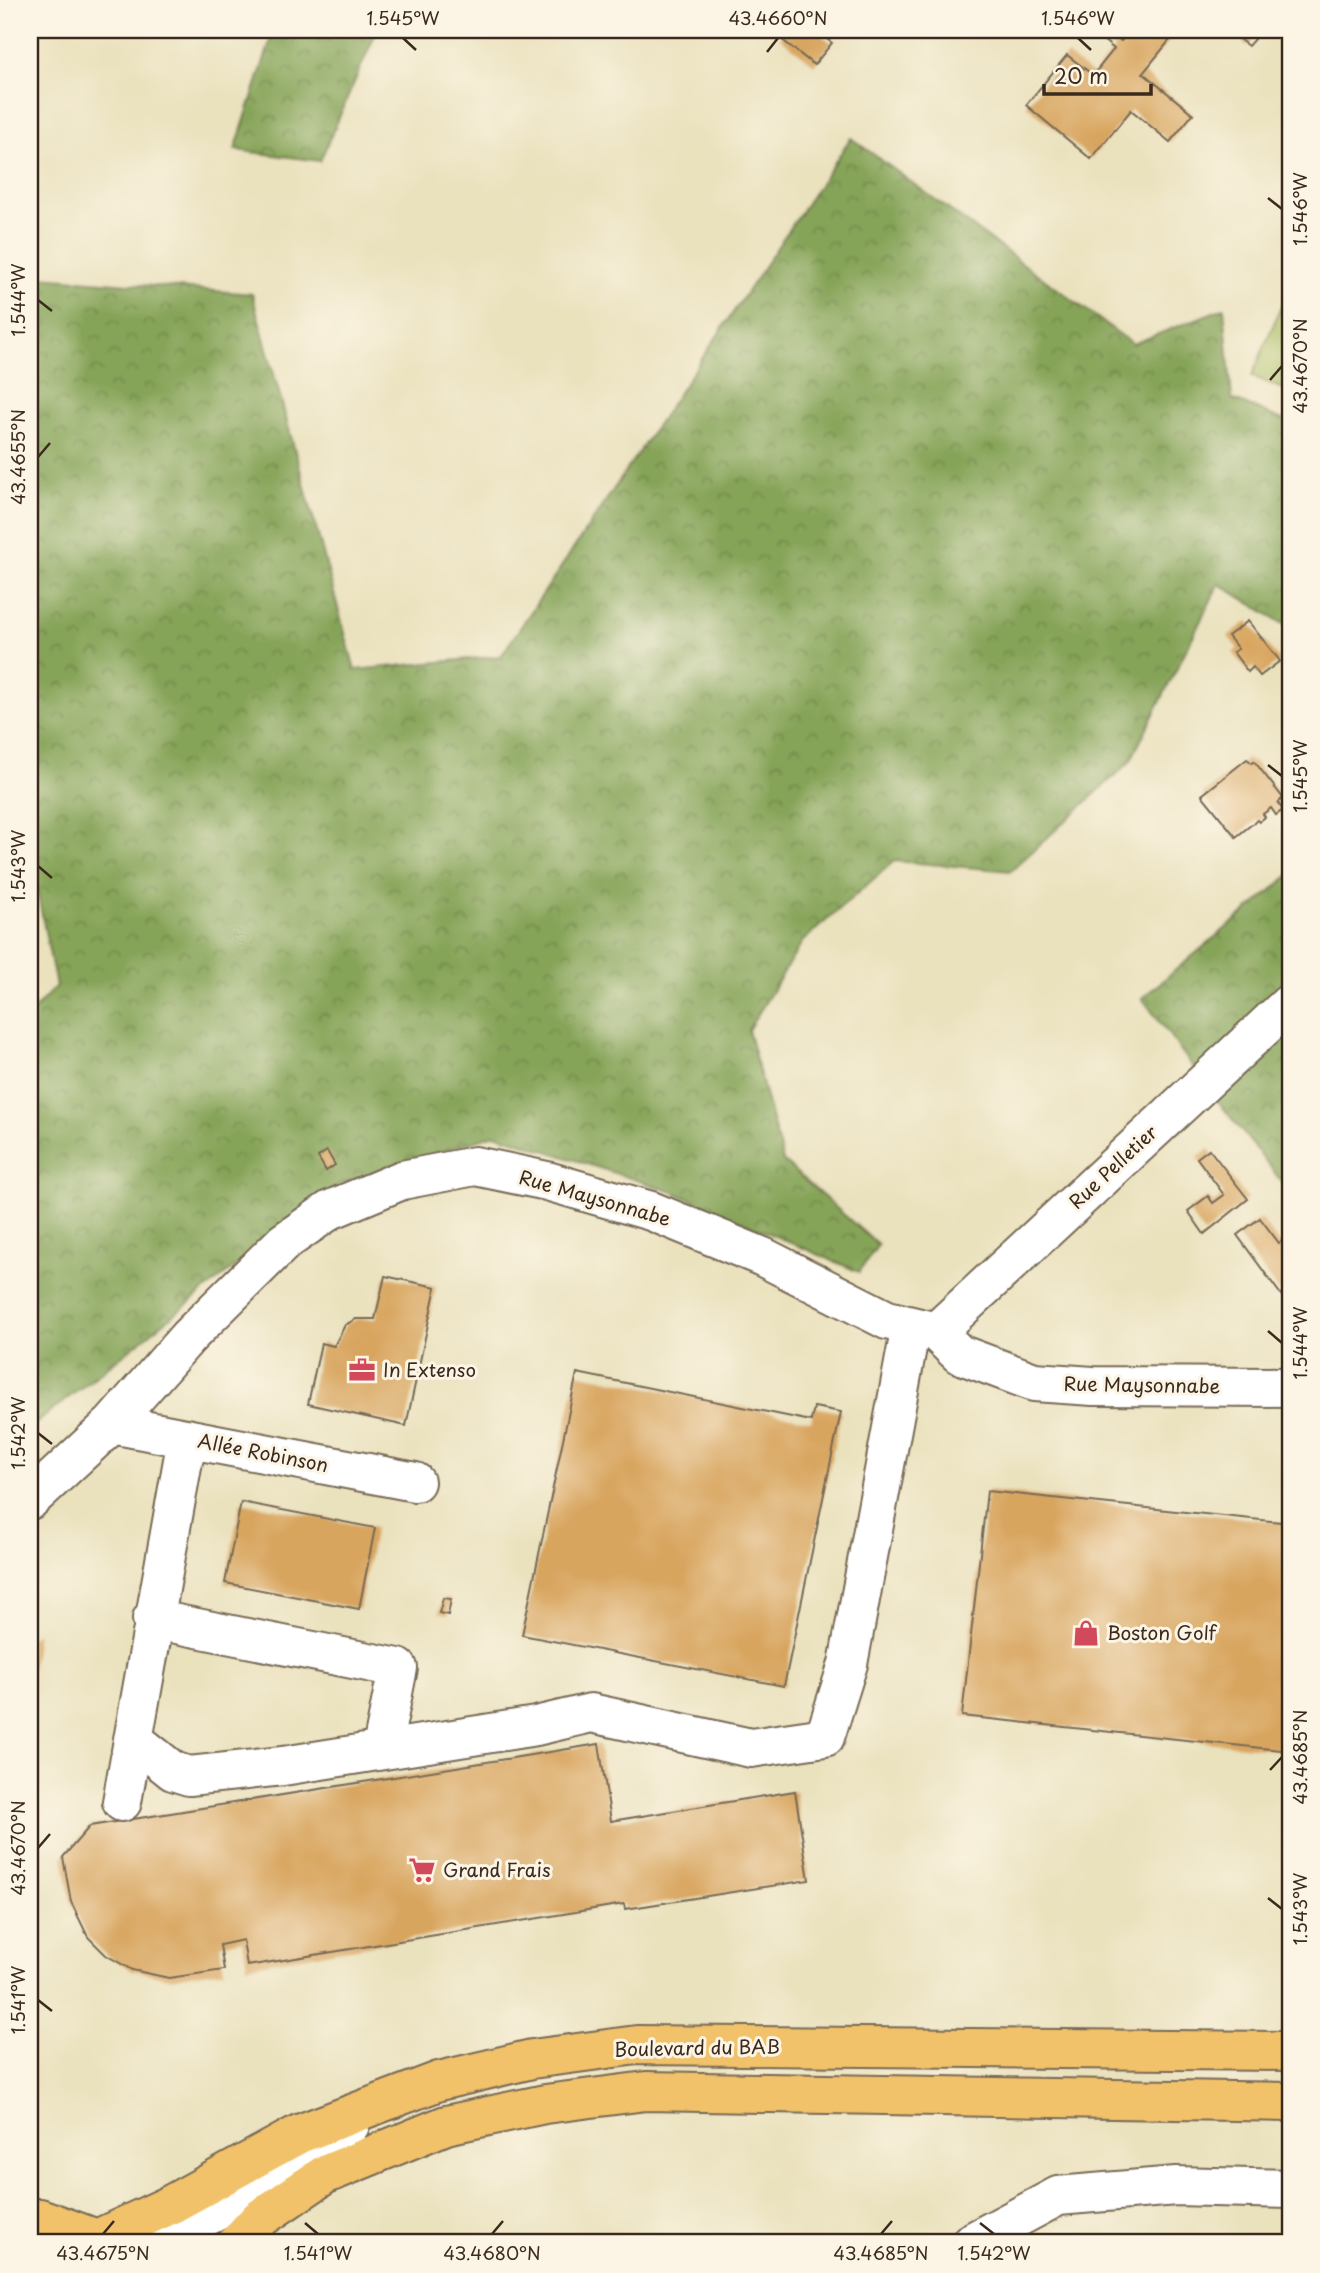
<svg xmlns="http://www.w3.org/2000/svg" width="1320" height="2273" font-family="'Playpen Sans',sans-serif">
  <defs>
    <pattern id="forest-crowns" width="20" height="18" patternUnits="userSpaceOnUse" patternTransform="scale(1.75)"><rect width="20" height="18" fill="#86a458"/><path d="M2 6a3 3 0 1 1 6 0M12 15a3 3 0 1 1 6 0" fill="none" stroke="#6f8648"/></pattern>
  </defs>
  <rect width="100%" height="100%" fill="#fcf5e5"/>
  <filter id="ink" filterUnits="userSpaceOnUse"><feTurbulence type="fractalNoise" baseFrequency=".0143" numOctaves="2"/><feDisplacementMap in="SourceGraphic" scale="14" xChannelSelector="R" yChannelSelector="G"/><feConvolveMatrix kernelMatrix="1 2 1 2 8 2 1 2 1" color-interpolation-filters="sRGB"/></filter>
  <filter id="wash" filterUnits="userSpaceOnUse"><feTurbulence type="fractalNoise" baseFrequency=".00686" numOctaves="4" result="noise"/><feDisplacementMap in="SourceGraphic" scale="28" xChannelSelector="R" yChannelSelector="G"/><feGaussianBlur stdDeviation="1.57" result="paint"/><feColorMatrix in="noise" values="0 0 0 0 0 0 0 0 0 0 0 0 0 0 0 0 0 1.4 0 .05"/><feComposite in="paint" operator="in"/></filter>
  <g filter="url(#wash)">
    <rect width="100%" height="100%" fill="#eae1bd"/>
    <path fill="url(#forest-crowns)" stroke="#60673b" stroke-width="2" d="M274,30H377L320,161L235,150Z
      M851,138L1133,344L1224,308L1232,399L1290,423V628L1219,584L1130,762L1011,871L894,861L803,941L748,1030L783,1161L878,1245L859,1272L673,1192L495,1134L340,1184L30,1428V1014L56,986L30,855V276L252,294L355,670L501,656Z
      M1290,875V1192L1224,1109L1142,998Z"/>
    <path fill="#a9bd62" stroke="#727440" stroke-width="2" d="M1285,297L1290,299V392L1252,376Z"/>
    <g id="blocks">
      <path fill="#d8a55f" d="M787,30H815L832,43L814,65L780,38Z
        M1091,30H1108L1121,41L1130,30H1178L1143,73L1193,114L1170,142L1131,110L1091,159L1026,105L1067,55L1093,75L1114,49Z
        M1227,30H1262L1248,46Z
        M1248,621L1280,661L1260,676L1253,667L1248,672L1233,652L1238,649L1228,636Z
        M1247,759L1252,763L1254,761L1283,798L1278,803L1283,810L1276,815L1271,808L1263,814L1265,817L1259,822L1257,820L1236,837L1202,795Z
        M1209,1149L1248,1199L1204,1234L1188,1211L1208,1196L1213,1203L1224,1195L1197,1158Z
        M327,1151L335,1165L326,1171L318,1157Z
        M1260,1218L1279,1243L1290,1235V1307L1237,1235Z
        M385,1276L436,1287L406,1426L308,1404L321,1343L334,1346L345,1325L356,1319H375Z
        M577,1373L811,1421L814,1407L841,1412L784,1686L522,1635Z
        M987,1491L1290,1523V1751L962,1716Z
        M241,1502L375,1528L359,1609L225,1583Z
        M443,1598L451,1599L448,1615L439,1613Z
        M37,1633L31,1676H30V1638Z
        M599,1744L611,1821L795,1791L809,1880L625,1909L624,1904L247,1966L243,1940L220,1945L224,1970L169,1978L132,1970L106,1955L88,1937L71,1902L63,1857L90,1826Z"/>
    </g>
  </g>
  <g filter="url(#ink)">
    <use href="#blocks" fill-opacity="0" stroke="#786a56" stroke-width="2"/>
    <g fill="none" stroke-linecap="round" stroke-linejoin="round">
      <g stroke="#786a56" stroke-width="42">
        <path id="minor" d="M936,1332L1290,1003
          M112,1424L415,1482
          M30,1500L112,1424L188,1337L284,1242L330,1210L402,1180L475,1166L547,1181L651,1211L763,1257L887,1320L936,1332L959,1354L1034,1382L1093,1386L1290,1387
          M152,1619L398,1668L382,1748
          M133,1739L173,1771L189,1776L283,1766L536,1726L591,1713L751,1748L825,1737L848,1664L911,1326
          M122,1802L187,1438
          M154,2243L215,2212L350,2125
          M970,2243L1058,2196L1176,2186L1290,2189"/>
      </g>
      <g stroke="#786a56" stroke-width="42">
        <path id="major" d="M30,2218H40L108,2243
          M99,2238L168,2206L299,2134L439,2081L532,2059L637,2045L1290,2051
          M237,2243L259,2219L324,2175L446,2125L545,2104L646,2091L1290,2102"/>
      </g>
      <use href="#minor" stroke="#fff" stroke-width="38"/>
      <use href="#major" stroke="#f2c26a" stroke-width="38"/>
    </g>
  </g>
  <path fill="none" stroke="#3b2a1e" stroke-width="2.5" d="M403,38L416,50M1078,38L1091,50M767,52L778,38M1268,198L1282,209M38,300L52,311M1270,380L1282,366M38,457L50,443M1268,765L1282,776M38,866L52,878M1268,1331L1282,1343M38,1433L52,1444M1270,1770L1282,1757M38,1848L50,1834M1268,1898L1282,1909M38,2000L52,2011M305,2223L318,2234M980,2223L994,2234M103,2234L114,2221M492,2234L503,2221M881,2234L892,2221"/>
  <defs>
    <g id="office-bare" transform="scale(2.1)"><path d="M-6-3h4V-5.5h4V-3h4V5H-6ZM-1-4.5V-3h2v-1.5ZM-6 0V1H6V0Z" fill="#d1495b" stroke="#fcf5e5" stroke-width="2.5" paint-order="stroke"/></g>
    <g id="shop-bare" transform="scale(2.1)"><path d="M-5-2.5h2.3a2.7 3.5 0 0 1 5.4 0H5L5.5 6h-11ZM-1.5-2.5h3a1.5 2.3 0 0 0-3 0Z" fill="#d1495b" stroke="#fcf5e5" stroke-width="2.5" paint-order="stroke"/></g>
    <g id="supermarket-bare" transform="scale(2.1)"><path d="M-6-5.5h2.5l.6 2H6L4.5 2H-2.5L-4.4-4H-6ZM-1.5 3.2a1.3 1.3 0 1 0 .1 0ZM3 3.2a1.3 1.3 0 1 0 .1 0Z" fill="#d1495b" stroke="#fcf5e5" stroke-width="2.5" paint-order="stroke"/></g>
  </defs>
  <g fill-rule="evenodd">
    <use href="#office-bare" x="362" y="1370"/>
    <use href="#shop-bare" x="1086" y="1633"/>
    <use href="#supermarket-bare" x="422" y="1870"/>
  </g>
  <g text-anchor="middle" stroke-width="6" stroke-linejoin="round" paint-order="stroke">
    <g font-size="19" fill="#3b2a1e" stroke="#fcf5e5">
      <text transform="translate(1113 1167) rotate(-43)" y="7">Rue Pelletier</text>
      <text transform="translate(595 1198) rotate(16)" y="7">Rue Maysonnabe</text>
      <text transform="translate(1142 1385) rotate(1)" y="7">Rue Maysonnabe</text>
      <text transform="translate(263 1453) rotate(11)" y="7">Allée Robinson</text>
      <text transform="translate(697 2048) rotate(-1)" y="7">Boulevard du BAB</text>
    </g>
    <g font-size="19" fill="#3b2a1e" stroke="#fcf5e5" text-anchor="start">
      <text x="383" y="1377">In Extenso</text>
      <text x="1107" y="1640">Boston Golf</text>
      <text x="443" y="1877">Grand Frais</text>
    </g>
  </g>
  <rect width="1320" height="2273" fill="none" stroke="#fcf5e5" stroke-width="77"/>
  <path d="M1044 84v10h107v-10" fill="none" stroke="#3b2a1e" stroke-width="3.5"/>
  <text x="1054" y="84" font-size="21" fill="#3b2a1e" stroke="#fcf5e5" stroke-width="5" paint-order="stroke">20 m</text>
  <rect x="38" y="38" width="1244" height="2196" fill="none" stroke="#3b2a1e" stroke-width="2.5"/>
  <g font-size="18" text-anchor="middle" fill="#3b2a1e">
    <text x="403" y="25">1.545°W</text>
    <text x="778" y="25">43.4660°N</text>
    <text x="1078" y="25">1.546°W</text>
    <text transform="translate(1301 209) rotate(-90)" y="6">1.546°W</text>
    <text transform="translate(19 300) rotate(-90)" y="6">1.544°W</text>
    <text transform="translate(1301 366) rotate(-90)" y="6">43.4670°N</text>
    <text transform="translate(19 457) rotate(-90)" y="6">43.4655°N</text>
    <text transform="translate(1301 776) rotate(-90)" y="6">1.545°W</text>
    <text transform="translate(19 866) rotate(-90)" y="6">1.543°W</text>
    <text transform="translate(1301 1343) rotate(-90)" y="6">1.544°W</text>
    <text transform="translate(19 1433) rotate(-90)" y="6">1.542°W</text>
    <text transform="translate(1301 1757) rotate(-90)" y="6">43.4685°N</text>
    <text transform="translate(19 1848) rotate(-90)" y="6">43.4670°N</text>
    <text transform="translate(1301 1909) rotate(-90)" y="6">1.543°W</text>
    <text transform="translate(19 2000) rotate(-90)" y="6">1.541°W</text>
    <text x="103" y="2260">43.4675°N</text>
    <text x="318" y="2260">1.541°W</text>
    <text x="492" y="2260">43.4680°N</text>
    <text x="881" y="2260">43.4685°N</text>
    <text x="994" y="2260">1.542°W</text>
  </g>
</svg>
